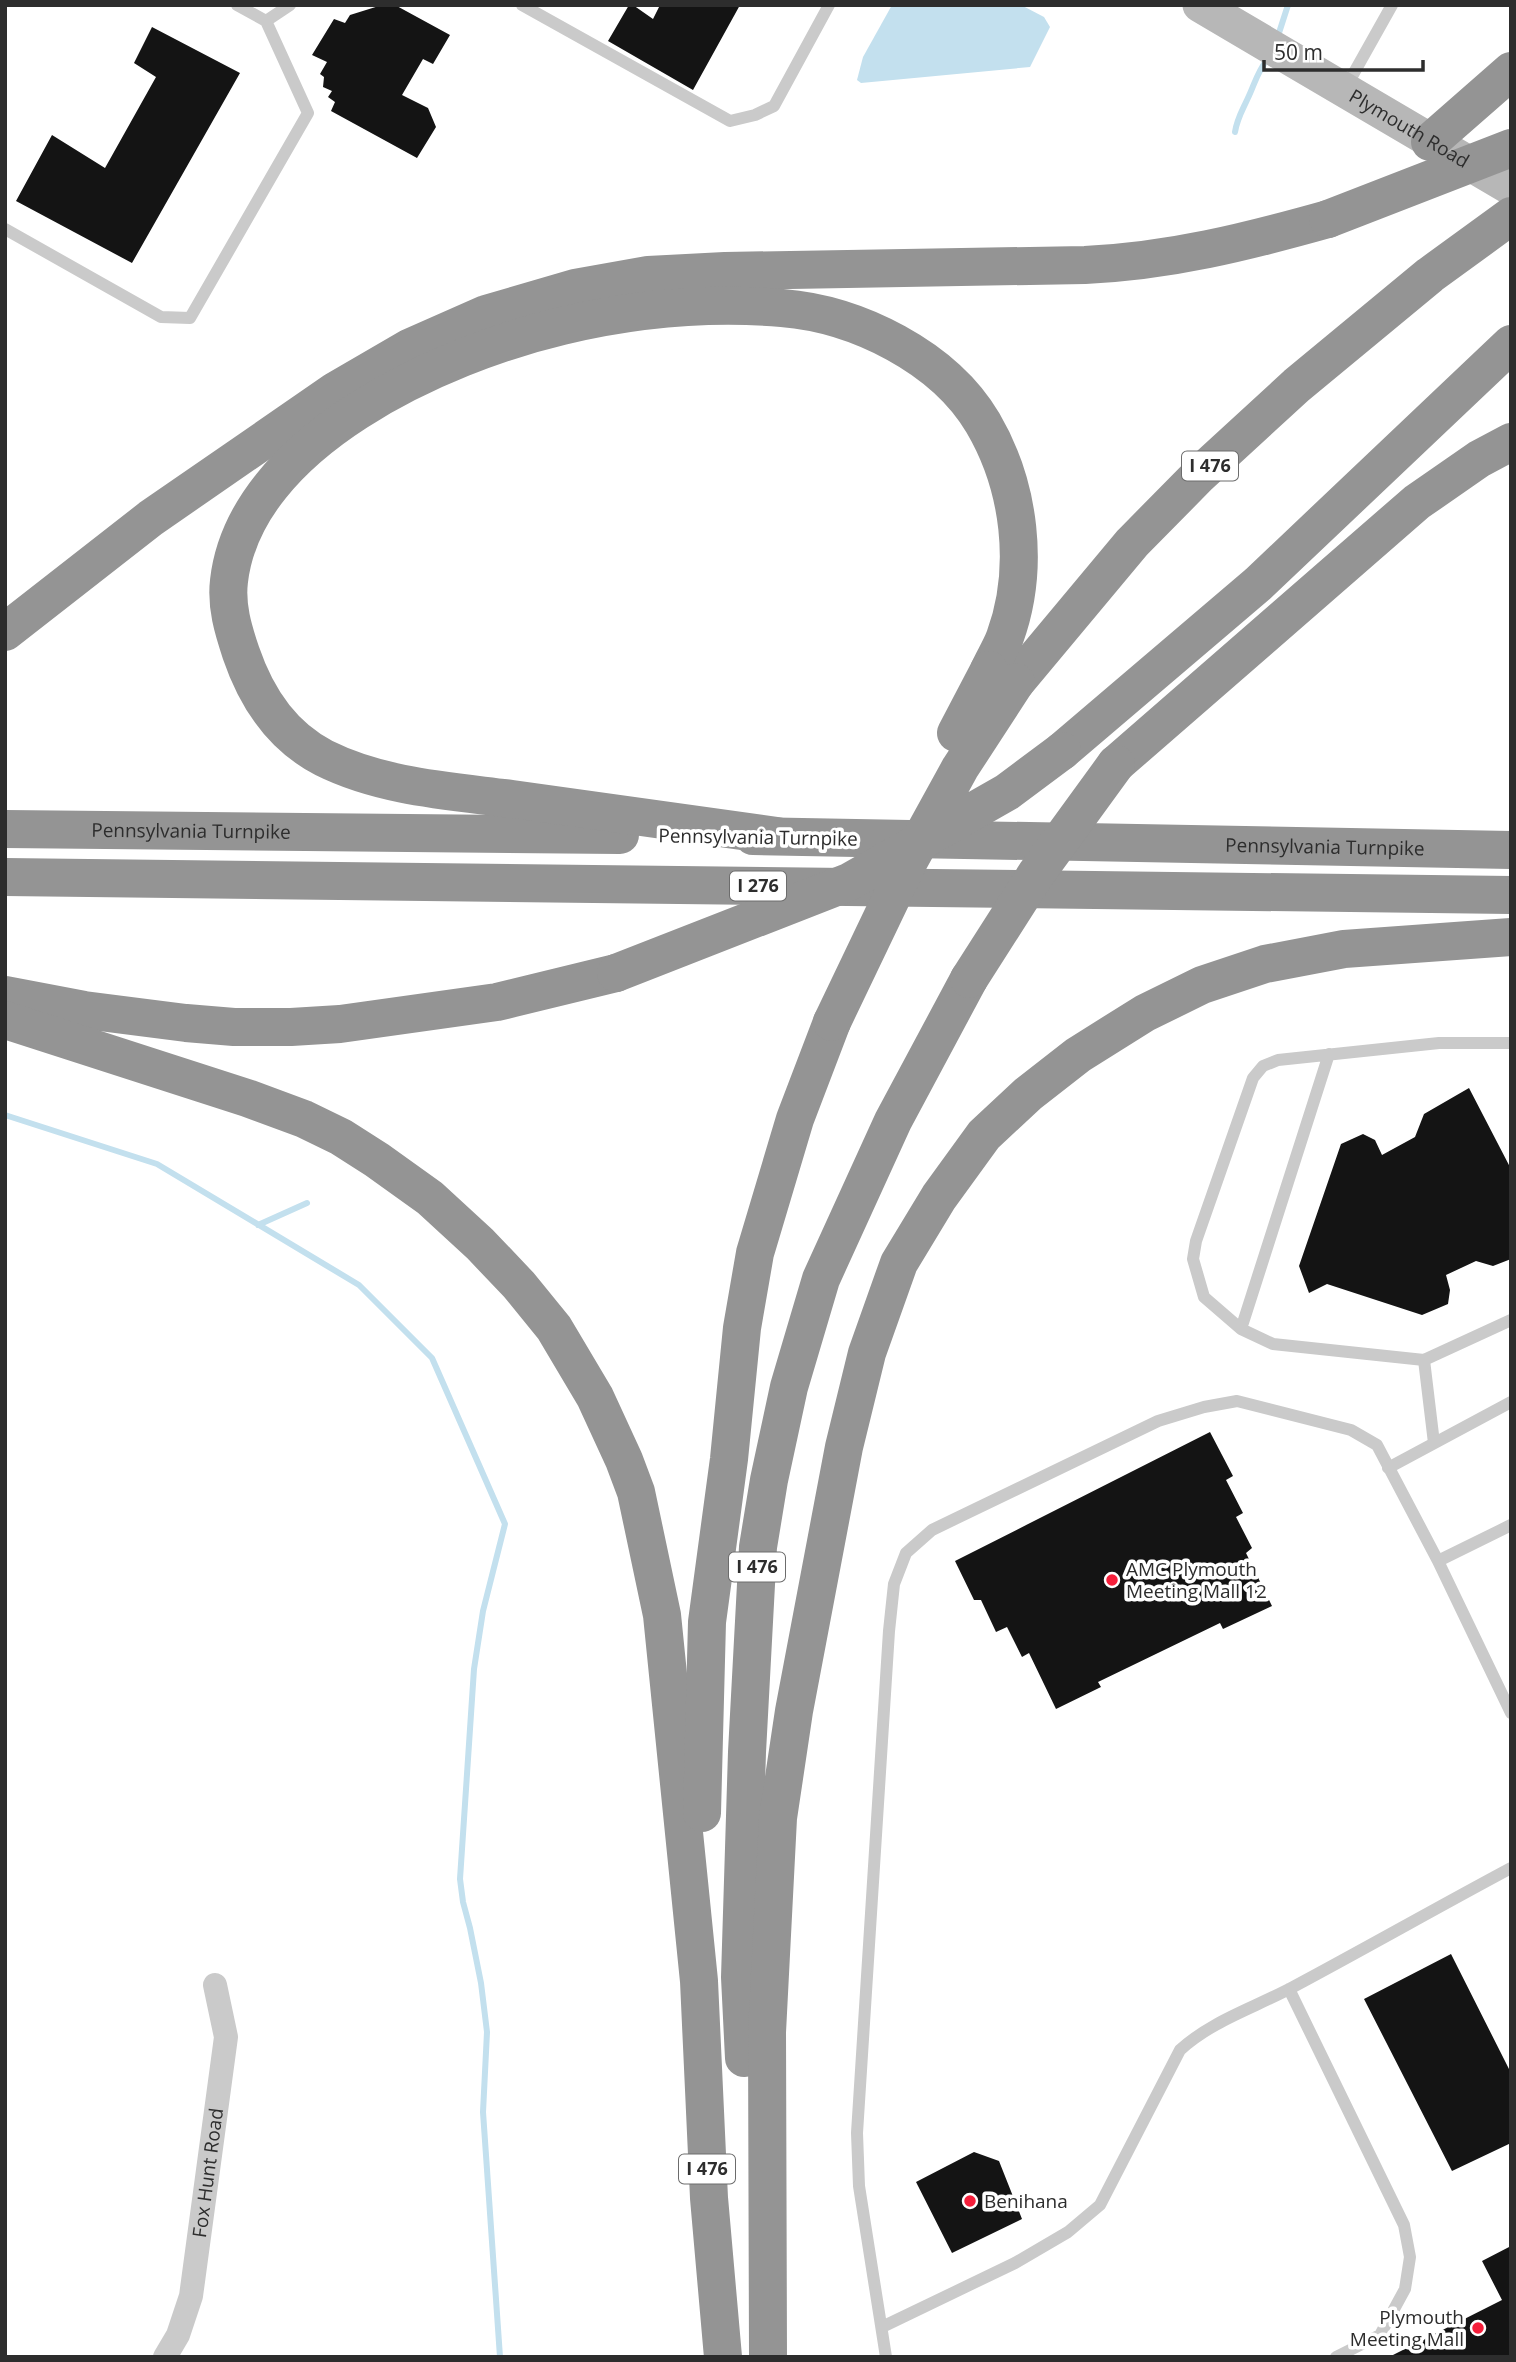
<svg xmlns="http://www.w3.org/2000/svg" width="1516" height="2362" font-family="'Open Sans',sans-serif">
  <rect width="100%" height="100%" fill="#fff"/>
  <path fill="#c3e0ee" d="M892,5H1021L1044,17L1050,27L1030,67L861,83L857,80L863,57Z"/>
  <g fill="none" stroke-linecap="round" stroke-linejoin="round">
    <path stroke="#c3e0ee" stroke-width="6" d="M1277,39L1288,5
      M1235,132C1237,119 1242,111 1247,100C1255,84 1256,74 1268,58
      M5,1115L157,1164L359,1285L432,1358L505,1524L483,1611L474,1669L460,1879L463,1902L470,1928L481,1983L487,2032L483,2112L500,2357
      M258,1225L307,1203"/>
  </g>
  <path fill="#141414" d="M382,5H395L450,35L433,64L423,59L402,95L428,108L436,127L417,158L331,111L335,102L328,97L332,91L323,87L324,77L320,74L327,62L312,55L334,19L345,23L350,15Z
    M629,5H633L653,19L660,5H740L693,90L608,41Z
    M152,27L240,73L132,263L16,201L52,135L105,168L156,77L134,63Z
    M1469,1088L1511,1169V1259L1493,1266L1476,1261L1446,1275L1450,1290L1448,1304L1422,1315L1327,1284L1309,1293L1299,1266L1341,1144L1363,1134L1375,1140L1382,1155L1415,1137L1424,1114Z
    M1210,1432L1233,1476L1226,1480L1243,1513L1236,1517L1252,1548L1246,1553L1272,1606L1223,1629L1220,1623L1098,1682L1101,1687L1056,1709L1029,1653L1022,1657L1007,1627L996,1632L981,1600H974L955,1561Z
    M1451,1954L1511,2073V2143L1452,2171L1364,1999Z
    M974,2152L999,2161L1022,2219L952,2253L916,2182Z
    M1511,2246V2357H1389L1502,2300L1482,2261Z"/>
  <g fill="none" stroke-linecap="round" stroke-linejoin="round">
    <path stroke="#cacaca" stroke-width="12" d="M522,5L730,121L755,115L774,106L829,5
      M266,21L290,5
      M1346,87L1392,5
      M5,229L161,317L190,318L308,113L266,21L237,5
      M1241,1329L1329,1054
      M1424,1360L1511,1320
      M1434,1443L1424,1360L1273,1344L1241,1329L1204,1297L1193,1259L1196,1241L1253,1078L1263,1066L1278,1060L1439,1043H1511
      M1388,1468L1511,1402
      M1438,1561L1511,1713
      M1289,1989L1404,2225L1410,2257L1405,2289L1380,2335L1336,2357
      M882,2327L1015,2263L1068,2232L1100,2205L1180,2050C1213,2020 1254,2008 1293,1987C1366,1948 1438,1907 1511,1868
      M886,2357L859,2186L857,2133L889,1631L894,1584L906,1553L932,1530L1158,1421L1204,1407L1237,1401L1351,1430L1377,1445L1438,1561L1511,1525"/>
    <path stroke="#cacaca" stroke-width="24" id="s1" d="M165,2357L178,2335L191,2296L226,2037L215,1985"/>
    <path stroke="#b7b7b7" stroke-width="35" id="s2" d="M1200,5L1511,188"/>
    <g stroke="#949494" stroke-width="38">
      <path d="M1430,142L1511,71"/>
      <path d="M5,632L151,518L335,391L409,348L486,314L575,288L648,275L725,271L1085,265C1170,261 1246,242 1328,219"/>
      <path d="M1016,682L1132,543L1199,475L1297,385L1430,275L1511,216"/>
      <path d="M1062,751L1258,584L1511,344"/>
      <path d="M1116,764L1417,502L1479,459L1511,442"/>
      <path id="s3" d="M5,829L620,835"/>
      <path id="s4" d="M753,836L1511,850"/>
      <path d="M777,836C689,824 601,812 512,799C450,791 382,787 324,758C281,736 256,697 241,653C233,629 226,606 229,581C245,441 443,354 562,326C633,309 709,302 782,308C857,314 944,357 983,423C1020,486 1030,568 1005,637C1001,648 994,659 989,670"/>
      <path d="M5,877L1511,895"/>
      <path d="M5,995L84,1010L186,1023L234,1027H291L340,1024L497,1002L616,973"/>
      <path d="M5,1020L247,1098L304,1119L341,1137L377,1160L430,1198L480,1244L519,1285L554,1328L595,1397L624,1460L636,1492L662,1615L699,1981L709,2198L723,2357"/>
      <path d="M702,1813L707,1622L729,1459L742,1328L755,1253L795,1119L832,1022"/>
      <path d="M744,2058L740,1977L747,1752L758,1547L769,1480L789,1387L821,1279L893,1121L969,979"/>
      <path d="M768,2357L767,2032L778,1818L794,1711L844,1447L867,1353L899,1263L939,1197L984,1135L1028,1094L1078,1055L1145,1013L1202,985L1265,964L1344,949L1511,937"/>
    </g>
    <path stroke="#949494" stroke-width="38" d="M1328,219L1511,148
      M956,733L989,670
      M616,973L849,882L1007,792L1062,751
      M969,979L1036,874L1116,764
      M832,1022L910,859L960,768L1016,682"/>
  </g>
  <g fill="#f51e3a" stroke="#fff" stroke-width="2.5">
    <circle cx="1112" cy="1580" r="7"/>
    <circle cx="970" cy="2201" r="7"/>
    <circle cx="1478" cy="2328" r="7"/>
  </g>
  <g text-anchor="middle" stroke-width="7" stroke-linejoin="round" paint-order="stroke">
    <g fill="#fff" stroke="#6c6c6c" stroke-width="2">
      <rect x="1182" y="451.5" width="56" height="29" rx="5"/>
      <rect x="730" y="871.5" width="56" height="29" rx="5"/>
      <rect x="729" y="1552.5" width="56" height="29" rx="5"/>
      <rect x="679" y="2154.5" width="56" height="29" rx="5"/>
    </g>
    <g font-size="18" font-weight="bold" fill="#2d2d2d">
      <text x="1210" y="472">I 476</text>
      <text x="758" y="892">I 276</text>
      <text x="757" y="1573">I 476</text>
      <text x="707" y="2175">I 476</text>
    </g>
    <g font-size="19" fill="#2d2d2d" stroke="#fff">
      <text dy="7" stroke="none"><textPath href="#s2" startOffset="243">Plymouth Road</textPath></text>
      <text dy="7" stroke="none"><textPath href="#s3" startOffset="186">Pennsylvania Turnpike</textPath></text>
      <text transform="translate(758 837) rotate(1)" y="7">Pennsylvania Turnpike</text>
      <text dy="7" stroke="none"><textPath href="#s4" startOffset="572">Pennsylvania Turnpike</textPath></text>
      <text dy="7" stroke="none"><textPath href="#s1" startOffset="191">Fox Hunt Road</textPath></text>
    </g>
    <g font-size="19" fill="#2d2d2d" stroke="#fff" text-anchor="start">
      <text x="1126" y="1576">AMC Plymouth<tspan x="1126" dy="22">Meeting Mall 12</tspan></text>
      <text x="984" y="2208">Benihana</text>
      <text x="1464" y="2324" text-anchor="end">Plymouth<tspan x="1464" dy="22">Meeting Mall</tspan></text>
    </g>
  </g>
  <rect width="1516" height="2362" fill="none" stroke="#2d2d2d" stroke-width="14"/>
  <path d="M1264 60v10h159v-10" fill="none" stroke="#2d2d2d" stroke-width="3.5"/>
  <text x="1274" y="60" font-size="21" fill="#2d2d2d" stroke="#ffffff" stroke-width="5" paint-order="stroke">50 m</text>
</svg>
